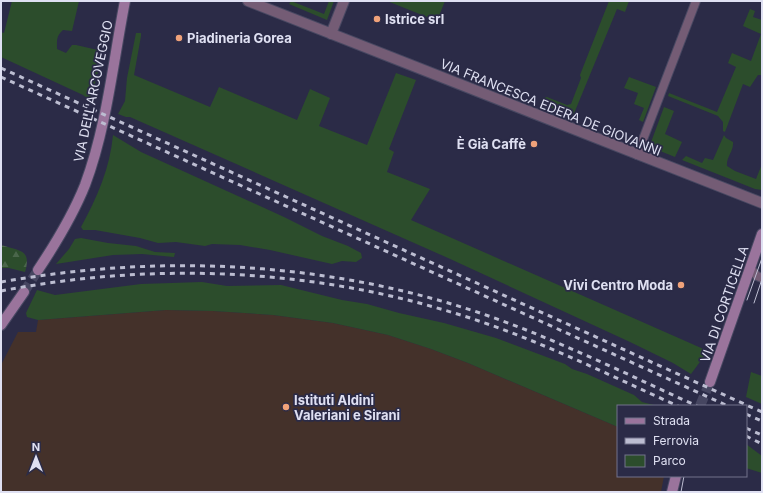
<svg xmlns="http://www.w3.org/2000/svg" width="763" height="493" font-family="Inter,sans-serif">
  <defs>
    <pattern id="forest-firs" width="22" height="20" patternUnits="userSpaceOnUse"><rect width="22" height="20" fill="#2c4d2c"/><path d="M5 1l3.5 6h-7zM16 11l3.5 6h-7z" fill="#4a664b"/></pattern>
  </defs>
  <rect width="100%" height="100%" fill="#2b2b47"/>
  <path fill="#44312a" d="M166,310L213,311L273,315L333,323L388,335L431,349L468,363L618,427V476H664L661,492H1V365L18,332H36L38,320Z"/>
  <path fill="#2c4d2c" d="M12,1H79L72,31L63,30C56,36 57,41 57,49L66,53L72,45H76L102,51L98,73L96,75L93,103L83,95L1,57V32L4,33Z
    M291,1L324,14L329,1H334L327,20L289,4Z
    M387,1H445L437,21Z
    M609,1H629L625,12L617,9L573,116L544,105L543,103L544,98L547,97L567,105L571,104L581,78L580,75Z
    M750,9L755,11L753,17L762,20V75H758L750,87L743,84L725,132L723,131V122L718,116L668,96L669,93L717,112L736,67L728,63L732,53L751,61L761,34L743,26Z
    M136,33H141V36L134,75L210,107L219,87L297,120L310,89L330,98L319,126L367,145L396,73L416,80L389,149L394,152L387,172L430,189L411,220L708,351L691,374L673,363L630,342L448,258L130,117H126L118,114L125,101L127,78Z
    M629,77L656,87L643,122L639,120L644,108L634,104L638,93L624,88Z
    M664,107L674,111L665,134L682,142L675,157L650,147V145Z
    M113,135L141,152L284,217L322,236L348,246L361,253L362,258L356,262L342,261L332,264L270,250L240,245L212,244L205,246L176,242L158,243L140,238L95,230H83L81,227C97,198 110,168 113,135Z
    M724,135L726,138L733,142C734,151 726,157 727,166L735,171L756,179L762,164V190L755,189L682,160L686,156L702,163L705,158L713,160Z
    M81,238L108,243L136,246L155,252L175,253L174,257L142,254L113,255L56,264L69,249L75,239Z
    M202,282L227,286L281,285L342,300L367,304L399,313L444,323L496,338L565,364L572,369L587,374L634,395L642,402L658,406H618V427L468,363L431,349L388,335L333,323L273,315L213,311L166,310L38,320L27,317L26,313L37,290L55,295L141,284Z
    M751,372L762,376V404L746,397Z
    M746,444L762,456V473L746,468Z"/>
  <path fill="url(#forest-firs)" d="M1,245C19,251 32,249 25,272L9,268H1Z"/>
  <g fill="none" stroke-linecap="round" stroke-linejoin="round">
    <path stroke="#464661" stroke-width="10" stroke-dasharray="10 5" stroke-linecap="butt" d="M24,292L38,270
      M700,406L710,382"/>
    <g stroke="#484862" stroke-width="10">
      <path id="lane" d="M637,155L696,1
        M750,268L757,276L762,278"/>
    </g>
    <g stroke="#484862" stroke-width="12">
      <path id="street" d="M248,1L762,203
        M331,34L344,1"/>
    </g>
    <g stroke="#484862" stroke-width="12">
      <path id="secondary" d="M38,270C56,243 73,215 85,185C107,126 113,62 125,1
        M1,325L24,292
        M710,382L762,234
        M672,492L676,476"/>
    </g>
    <use href="#lane" stroke="#745c75" stroke-width="8"/>
    <use href="#street" stroke="#745c75" stroke-width="10"/>
    <use href="#secondary" stroke="#9a749c" stroke-width="10"/>
    <path stroke="#bcbdd1" stroke-width="1" d="M747,300L762,258
      M754,303L762,279
      M681,492L684,476"/>
    <path stroke="#bcbdd1" stroke-width="3" stroke-dasharray="5 5" stroke-linecap="butt" d="M1,68L762,412
      M1,77L728,406
      M1,282C159,254 321,261 474,311C550,336 624,373 697,406
      M1,291C150,262 309,268 454,313C531,336 604,373 678,406
      M746,414L762,421
      M746,428L762,435
      M746,436L762,444"/>
  </g>
  <g fill="#f0a27a" stroke="#2b2b47" stroke-width="1.5">
    <circle cx="377" cy="19" r="4"/>
    <circle cx="179" cy="38" r="4"/>
    <circle cx="534" cy="144" r="4"/>
    <circle cx="681" cy="285" r="4"/>
    <circle cx="286" cy="407" r="4"/>
  </g>
  <g text-anchor="middle" stroke-width="3.5" stroke-linejoin="round" paint-order="stroke">
    <g font-size="13" font-weight="bold" fill="#dfe0f2" stroke="#2b2b47" text-anchor="start">
      <text x="385" y="24">Istrice srl</text>
      <text x="187" y="43">Piadineria Gorea</text>
      <text x="526" y="149" text-anchor="end">È Già Caffè</text>
      <text x="673" y="290" text-anchor="end">Vivi Centro Moda</text>
      <text x="294" y="405">Istituti Aldini<tspan x="294" dy="15">Valeriani e Sirani</tspan></text>
    </g>
    <g font-size="13" fill="#dfe0f2" stroke="#2b2b47">
      <text transform="translate(93 91) rotate(-78)" y="5">VIA DELL'ARCOVEGGIO</text>
      <text transform="translate(551 107) rotate(22)" y="5">VIA FRANCESCA EDERA DE GIOVANNI</text>
      <text transform="translate(724 304) rotate(-71)" y="5">VIA DI CORTICELLA</text>
    </g>
  </g>
  <rect width="763" height="493" fill="none" stroke="#dfe0f2" stroke-width="4"/>
  <rect x="617" y="405" width="130" height="72" fill="#2b2b47" stroke="#73738b"/>
  <rect x="625" y="418" width="20" height="6" fill="#9a749c" stroke="#73738b"/>
  <text x="653" y="425" font-size="12" fill="#dfe0f2">Strada</text>
  <rect x="625" y="438" width="20" height="6" fill="#bcbdd1" stroke="#73738b"/>
  <text x="653" y="445" font-size="12" fill="#dfe0f2">Ferrovia</text>
  <rect x="625" y="455" width="20" height="12" fill="#2c4d2c" stroke="#73738b"/>
  <text x="653" y="465" font-size="12" fill="#dfe0f2">Parco</text>
  <g transform="translate(36 457)" stroke="#2b2b47" stroke-width="3" paint-order="stroke">
  <path d="M0-3L7 15L0 10L-7 15Z" fill="#dfe0f2"/>
  <text y="-6" font-size="11" font-weight="bold" text-anchor="middle" fill="#dfe0f2">N</text>
  </g>
</svg>
